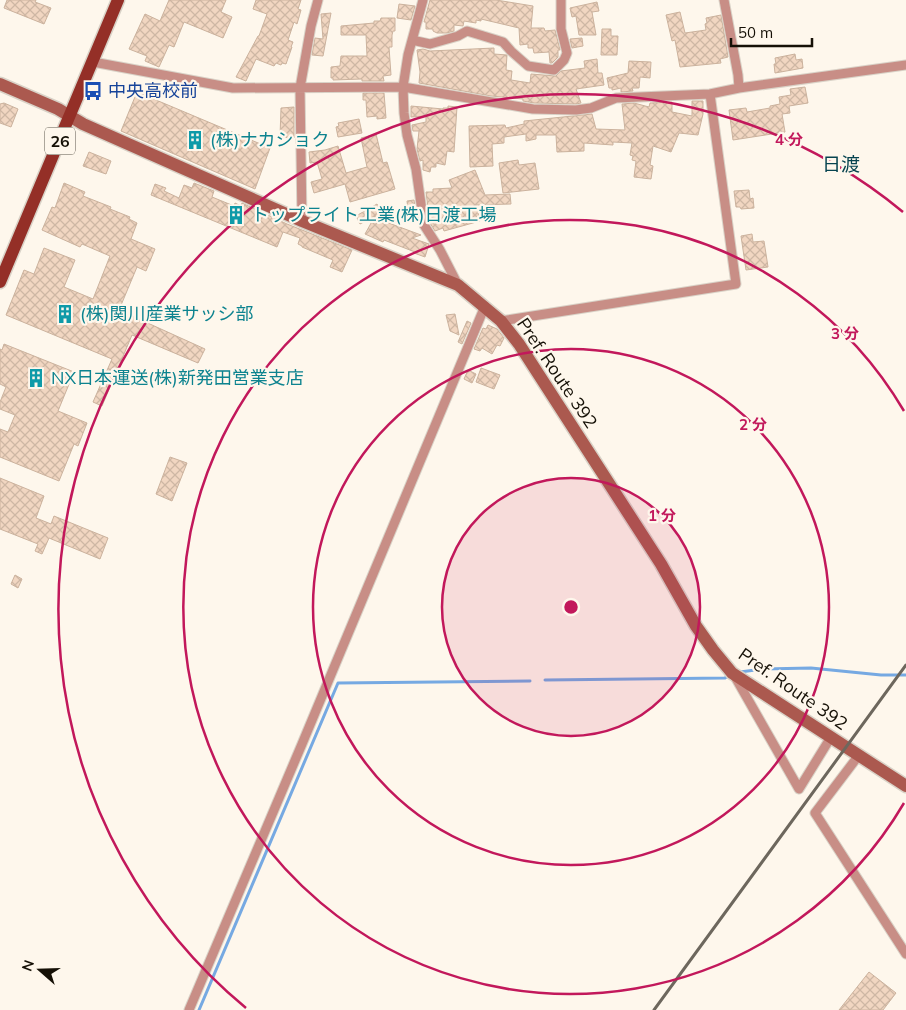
<svg xmlns="http://www.w3.org/2000/svg" width="906" height="1010" font-family="Mulish,'Noto Sans JP',sans-serif">
  <defs>
    <pattern id="building-cross-hatch" width="8" height="8" patternUnits="userSpaceOnUse" patternTransform="scale(1.25)"><rect width="8" height="8" fill="#f1d6c1"/><path d="M0 0l8 8M0 8l8-8" fill="none" stroke="#ceb7a4"/></pattern>
  </defs>
  <rect width="100%" height="100%" fill="#fef7ec"/>
  <g fill="none" stroke-linecap="round" stroke-linejoin="round">
    <path stroke="#76a9e2" stroke-width="3" d="M740,672L763,669L811,668L881,675H906
      M545,680L725,678L729,675
      M199,1010L338,683L530,681"/>
  </g>
  <path fill="url(#building-cross-hatch)" stroke="#cbb29d" d="M7,0H36L35,2L51,8L44,24L4,8Z
    M169,0H226L221,12L232,17L223,38L184,22L174,47L169,45L159,67L145,61L147,56L129,49L145,14L160,21Z
    M256,0H301L298,9L301,10L297,24L294,22L288,40L293,42L291,47H292L286,64L282,63L281,65L276,63L274,66L256,59L246,81L236,77L258,36H259L267,14L253,9Z
    M430,0H496L533,6L531,28H544L545,31L555,30L560,50H558V57L552,63H550L549,52L534,53L533,48H528V44L520,45L519,28L481,19V21L476,20V23L464,21L463,26L454,25V31L447,33H437L433,31V29H426V22H424Z
    M597,2L599,11L592,12L596,35H579L576,16L572,17L570,8Z
    M399,4L415,6L411,20L397,18Z
    M680,12L685,33L706,30L705,24L707,23L706,18L721,15L728,57L720,59L721,63L680,67L675,40L672,41L666,15Z
    M331,13L323,56L312,55L315,38L323,39L321,14Z
    M381,18H395V31H393L392,35V47H389L391,75L383,76L384,81H362V79L333,80V78H331V67L340,66L341,56H367L366,35H341V26L374,23V21H380Z
    M602,29H611V36H618L617,55H601Z
    M582,38L583,46L572,48L570,39Z
    M494,48V54L507,55L506,70L512,71L511,80L530,83L531,74L556,76L561,71L585,68L584,61L597,59L598,73H602L604,85L576,89L581,103L576,104L534,103L523,101V99L491,96L419,83L420,72L417,50L423,49L430,51Z
    M795,54L796,60L802,59L803,68L775,73L774,64H776L775,58Z
    M629,61L651,62L650,78L640,77L639,88H632L633,91L621,92V88L612,90V88H609L607,78L628,73Z
    M805,87L808,103L789,106L790,113L782,114L785,132L733,140L729,110L746,108L747,112L770,108V106L780,104L779,97L791,95L790,89Z
    M137,92L270,148L255,189L121,131Z
    M363,93H384L386,118L377,119V116L367,117L366,100H363Z
    M692,101H703V114L698,135L679,133L671,152L653,146L650,165L653,166L651,179L634,177L636,161L632,160L633,156L630,155L632,143L613,142V145L584,143V151L557,152L556,135H536V139L526,141V134L504,137V143L492,144L493,166L470,167L469,126L505,125L506,128L524,124V121L592,114L596,129L625,130L622,104L634,103L649,107L650,103L672,102V112L692,116Z
    M4,103L18,109L11,127L0,123V104Z
    M411,106L443,109V108H448V106L457,107L454,152L447,151L445,165L436,163V167H431L430,172L423,170V160L420,161L417,149L419,131H413L412,125L426,122V116L411,117Z
    M294,107V138L280,137L281,108Z
    M359,119L362,133L338,137L336,127L339,126L338,123Z
    M376,134L383,163L387,162L395,189L350,202L345,184L314,193L311,182L322,179L317,162L310,163L309,152L325,150L338,146L346,173L367,167L361,138Z
    M89,152L111,161L106,174L83,166Z
    M518,160L519,165L535,163L539,189L503,193L499,163Z
    M475,170L485,195L510,194L511,204L476,205L480,221L444,231L443,228L435,231L430,223L426,192H433V189L452,188L449,180Z
    M64,183L85,192L83,196L111,207L110,209L130,217L129,219L137,223L131,239L155,249L146,271L137,267L119,310L205,349L198,363L132,335L102,406L93,402L112,359L6,315L24,270L34,274L44,248L75,260L64,287L93,299L110,256L82,244L80,247L42,230L52,207L55,208Z
    M194,183L214,191L212,197L234,206L235,203L241,206L242,203L287,224L352,250L342,272L330,267L333,260L302,247V246L298,244L300,238L283,232L277,247L151,195L155,184L166,188L164,191L179,198L184,185L192,188Z
    M749,190L750,199L753,198L754,208L741,209L740,207H736L734,191Z
    M414,200L417,218L409,219L407,201Z
    M377,204L386,222L421,235L412,238L429,244L425,257L414,253L415,252L384,240L383,242L365,234L375,216L360,224L356,216Z
    M752,234L753,242L764,241L768,267L746,270L741,236Z
    M455,314L459,335L450,331L446,315Z
    M467,321L471,323L462,344L458,342Z
    M488,325L497,329L504,338L500,346L497,345L492,354L482,348L480,351L474,349L483,328L486,329Z
    M4,344L74,372L58,411L87,423L78,446L74,444L59,481L0,457V429L8,432L15,415L0,409V402L6,387L0,384V349L2,350Z
    M481,368L500,375L494,389L476,382Z
    M468,370L476,374L472,383L464,379Z
    M170,457L187,463L172,501L156,494Z
    M0,478L44,496L36,518L51,524L54,516L108,538L100,559L49,538L42,554L35,551L38,544L0,529Z
    M15,575L22,579L18,588L11,584Z
    M869,972L896,993L883,1010H839Z"/>
  <g fill="none" stroke-linecap="round" stroke-linejoin="round">
    <g stroke="#d9d2c7" stroke-width="11">
      <path id="street" d="M423,0L408,55L403,87L404,113L407,135L416,169L424,225L440,250L458,285
        M724,0L738,75L739,88
        M412,40L430,44L458,36L467,31L503,42L511,51L528,66L554,70L564,60L567,53L561,29V0
        M93,62L233,88L403,87L533,109L576,110L591,108L616,98L710,94L739,88L906,65
        M302,221L300,88L311,26L318,0
        M501,321L736,284L710,94
        M734,675L799,789L831,737
        M859,755L815,813L906,954
        M189,1010L302,744L485,306"/>
    </g>
    <g stroke="#d9d2c7" stroke-width="15">
      <path id="secondary" d="M0,84L58,109L83,124L302,221L458,285L501,321L519,344L661,564L696,626L713,650L732,673L906,786"/>
    </g>
    <g stroke="#d9d2c7" stroke-width="15">
      <path id="primary" d="M0,282L118,0"/>
    </g>
    <use href="#street" stroke="#c88e86" stroke-width="9"/>
    <use href="#secondary" stroke="#ab594f" stroke-width="12"/>
    <use href="#primary" stroke="#942f27" stroke-width="12"/>
    <path stroke="#6d675d" stroke-width="3" d="M654,1010L906,665"/>
  </g>
  <circle cx="571" cy="607" r="129" fill="#c2185b" fill-opacity=".12"/>
  <g fill="none" stroke="#c2185b" stroke-width="2.5">
    <circle cx="571" cy="607" r="129"/>
    <circle cx="571" cy="607" r="258"/>
    <path d="M904 803A387 387 0 1 1 904 411"/>
    <path d="M246 1008A516 516 0 1 1 903 212"/>
  </g>
  <defs>
    <g id="bus-bare" transform="scale(1.5)"><path d="M-5-6H5V4H4V6H2V4H-2V6H-4V4H-5ZM-3.5-4V0h7V-4ZM-3.5 1.2v1.5H-2V1.2ZM2 1.2v1.5H3.5V1.2Z" fill="#1a4fb4" stroke="#fef7ec" stroke-width="2.5" paint-order="stroke"/></g>
    <g id="building-bare" transform="scale(1.5)"><path d="M-4-6H4V6H1V3H-1V6H-4ZM-2.5-4.3h1.7v1.8h-1.7ZM.8-4.3h1.7v1.8H.8ZM-2.5-1h1.7V.8h-1.7ZM.8-1h1.7V.8H.8Z" fill="#0f9aa8" stroke="#fef7ec" stroke-width="2.5" paint-order="stroke"/></g>
  </defs>
  <g fill-rule="evenodd">
    <use href="#bus-bare" x="93" y="91"/>
    <use href="#building-bare" x="195" y="140"/>
    <use href="#building-bare" x="236" y="215"/>
    <use href="#building-bare" x="65" y="314"/>
    <use href="#building-bare" x="36" y="378"/>
  </g>
  <g text-anchor="middle" stroke-width="4.5" stroke-linejoin="round" paint-order="stroke">
    <rect fill="#fef7ec" stroke="#5b554b" stroke-width="1" x="45" y="127.5" width="30" height="27" rx="4"/>
    <g font-size="16" font-weight="bold" fill="#151006">
      <text x="60" y="147">26</text>
    </g>
    <g font-size="18" fill="#164399" stroke="#fef7ec" text-anchor="start">
      <text x="108" y="97">中央高校前</text>
    </g>
    <g font-size="18" fill="#0d838f" stroke="#fef7ec" text-anchor="start">
      <text x="210" y="146">(株)ナカショク</text>
      <text x="251" y="221">トップライト工業(株)日渡工場</text>
      <text x="80" y="320">(株)関川産業サッシ部</text>
      <text x="51" y="384">NX日本運送(株)新発田営業支店</text>
    </g>
    <g font-size="18" fill="#151006" stroke="#fef7ec">
      <text transform="translate(557 373) rotate(56)" y="6">Pref. Route 392</text>
      <text transform="translate(793 689) rotate(35)" y="6">Pref. Route 392</text>
    </g>
    <g font-size="19" fill="#06434f" stroke="#fef7ec">
      <text x="841" y="171">日渡</text>
    </g>
  </g>
  <circle cx="571" cy="607" r="8" fill="#c2185b" stroke="#fef7ec" stroke-width="2.5"/>
  <g font-size="15" text-anchor="middle" font-weight="bold" fill="#c2185b" stroke="#fef7ec" stroke-width="4.5" stroke-linejoin="round" paint-order="stroke">
    <text x="789" y="145">4 分</text>
    <text x="845" y="339">3 分</text>
    <text x="753" y="430">2 分</text>
    <text x="662" y="521">1 分</text>
  </g>
  <g transform="translate(40 970) rotate(290)" stroke="#fef7ec" stroke-width="4" paint-order="stroke">
  <path d="M0-4L9 19L0 12L-9 19Z" fill="#151006"/>
  <text y="-8" font-size="14" font-weight="bold" text-anchor="middle" fill="#151006">N</text>
  </g>
  <path d="M731 38v8h81v-8" fill="none" stroke="#151006" stroke-width="2.5"/>
  <text x="738" y="38" font-size="15" fill="#151006" stroke="#fef7ec" stroke-width="4" paint-order="stroke">50 m</text>
</svg>
